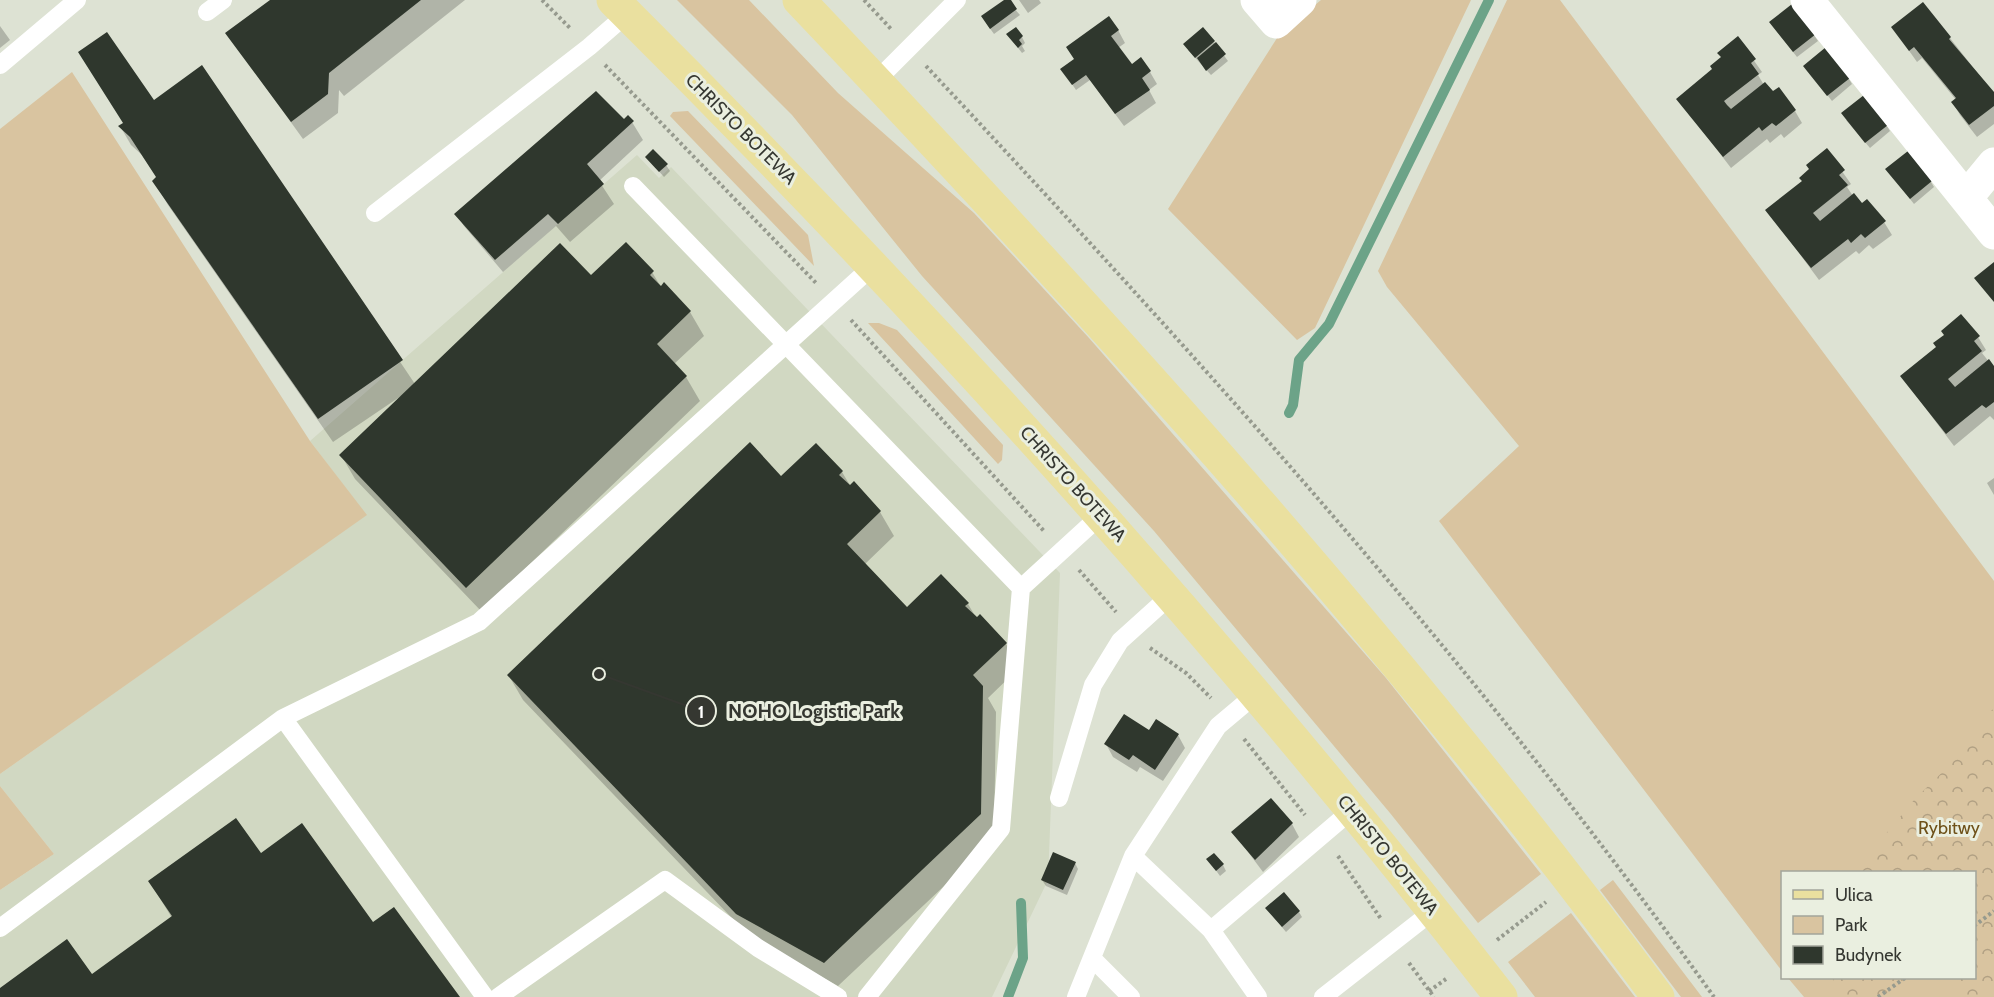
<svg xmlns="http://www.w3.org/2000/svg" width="1994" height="997" font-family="Cabin,sans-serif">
  <defs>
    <pattern id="forest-crowns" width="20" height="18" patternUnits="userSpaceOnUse" patternTransform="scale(1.5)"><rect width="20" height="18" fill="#d9c4a0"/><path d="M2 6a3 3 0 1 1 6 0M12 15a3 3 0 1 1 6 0" fill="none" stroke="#b1a083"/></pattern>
  </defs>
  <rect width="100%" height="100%" fill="#dde2d3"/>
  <path fill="#d1d8c2" d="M637,155L659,178L671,167L1060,573L1048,880L992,997H0V890L54,854L0,786V774L366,515L310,441Z"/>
  <path fill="#d9c4a0" d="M677,0H749L838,93L974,213L1089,338L1386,678L1541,874L1478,923L1390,813L1154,531L922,276L792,115Z
    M1321,0H1471L1315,328L1297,340L1168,209L1279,35Z
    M1507,0H1560L1994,581V997H1804L1788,978H1974V872H1782V971L1439,521L1519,446L1387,287L1378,271Z
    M72,72L310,441L367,515L0,774V129Z
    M688,111L808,235L814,266L670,116L673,112Z
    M868,323H879L897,330L1003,445L1002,460L998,464Z
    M0,786L54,854L0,890Z
    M1613,880L1702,997H1681L1600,890Z
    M1571,913L1635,997H1535L1508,962Z"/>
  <path fill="url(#forest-crowns)" d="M1994,708V997H1962L1957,978H1974V872H1854L1914,800L1979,736L1984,718Z
    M1832,978H1908L1881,997H1845Z"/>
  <path fill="#0003" d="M274,0H465L344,96L339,90L338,113L303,139L227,34Z
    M1007,0L1020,15L994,34L986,23Z
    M1019,0H1039L1041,3L1028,13Z
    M0,26L10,40L0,48Z
    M1774,28L1814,35L1818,41L1797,57Z
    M1893,28L1950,38L1994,94V124L1977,137L1960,115L1953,103L1956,100L1922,58L1917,62Z
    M1118,30L1125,43L1118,48L1132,66L1150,72L1157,84L1149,90L1156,103L1124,126L1090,80L1076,90L1062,69Z
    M1022,37L1025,43L1022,46L1025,51L1022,53L1012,40Z
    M1738,38L1762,72L1758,75L1764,85L1795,111L1802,123L1784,138L1781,134L1770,143L1767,139L1731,168L1678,99L1714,70L1722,58L1719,54Z
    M1214,42L1228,61L1211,75L1188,50Z
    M202,67L415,384L591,278L652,272L661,287L664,284L690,312L704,336L674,364L686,377L700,401L481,611L355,479L341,455L404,394L333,442L168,205L154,181L158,179L142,155L131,145L120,126Z
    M1809,72L1849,79L1852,84L1832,101Z
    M1846,120L1887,126L1890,131L1870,148Z
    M624,121L632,122L643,140L599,181L614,204L570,242L556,226L503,272L464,226L456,214Z
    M1827,150L1851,184L1847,187L1853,196L1884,222L1892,235L1873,249L1869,245L1859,254L1856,251L1819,280L1767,210L1803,182Z
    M647,158L666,165L670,171L664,177Z
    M1891,175L1931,182L1934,187L1914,204Z
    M1978,337L1986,350L1982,353L1994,368V420L1990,416L1954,446L1902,377Z
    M842,472L851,487L880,512L894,536L865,564L907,609L941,576L968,604L977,619L1006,644L1020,667L988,698L996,712L994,839L838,986L751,938L523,700L509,676L781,478Z
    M1994,478V495L1987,483Z
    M1149,732L1178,735L1185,748L1163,781L1140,767L1137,772L1113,757L1106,744Z
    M1292,824L1299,837L1263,872L1233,832Z
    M261,855L373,924L458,997H0V989L92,976L172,918L150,882Z
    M1075,863L1078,869L1067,895L1046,886L1042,880Z
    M1212,865H1223L1226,871L1220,876Z
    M1267,909L1299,912L1302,917L1286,932Z"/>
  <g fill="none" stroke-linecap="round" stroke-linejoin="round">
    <path stroke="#6ca388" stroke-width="10" d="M1289,413L1293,405L1299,360L1329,324L1489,0
      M1008,997L1023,958L1021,903"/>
  </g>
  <path fill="#2f372d" d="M270,0H421L329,73L328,94L291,122L225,33Z
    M1004,0H1011L1017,9L990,29L981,16Z
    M1923,2L1951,37L1949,39L1994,92V106L1969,125L1951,102L1956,98L1914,47L1909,51L1891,27Z
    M1792,4L1816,34L1793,52L1769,22Z
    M1109,16L1119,30L1111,36L1132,64L1141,57L1151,71L1142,78L1150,90L1115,114L1086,75L1072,85L1060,69L1074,59L1066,47Z
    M1016,27L1023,36L1019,40L1022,44L1018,48L1006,34Z
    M1203,27L1215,41L1195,58L1183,44Z
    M107,32L154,100L202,65L403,360L318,419L152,181L156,177L130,137L118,126L123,123L78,52Z
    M1738,36L1756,59L1751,63L1759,74L1724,101L1727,105L1731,109L1765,82L1773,91L1779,87L1796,110L1776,126L1772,123L1762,131L1759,127L1723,157L1676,99L1712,69L1710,66L1721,57L1717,53Z
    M1216,42L1226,54L1206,71L1197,58Z
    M1826,47L1850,78L1827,96L1803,66Z
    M596,91L624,119L628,115L634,121L587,164L604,184L558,224L548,214L495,260L454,214Z
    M1864,95L1888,125L1865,143L1841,113Z
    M1827,148L1845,170L1839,175L1848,185L1813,213L1820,221L1854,193L1862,203L1867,199L1886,221L1865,238L1861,234L1851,243L1848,239L1811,268L1765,210L1802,181L1799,178L1809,169L1806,165Z
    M653,149L668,164L659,172L645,157Z
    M1908,151L1932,181L1910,199L1885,169Z
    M626,242L654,271L650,275L661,286L664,282L691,311L657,344L687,376L466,588L339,455L560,243L591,275Z
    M1994,262V302L1974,278Z
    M1961,314L1980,336L1974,341L1982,351L1948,379L1955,387L1989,359L1994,366V402L1986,408L1982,405L1946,434L1900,376L1936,347L1933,343L1944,335L1941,331Z
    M750,442L781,476L816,443L843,471L839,475L850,485L854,481L881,511L847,544L907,607L941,574L969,603L965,606L977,617L980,614L1007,643L973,675L983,686L981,814L824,963L736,914L507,675Z
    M1124,714L1149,730L1156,719L1179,734L1155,770L1133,755L1129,760L1104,744Z
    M1271,798L1293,823L1255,860L1231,832Z
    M236,818L261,853L302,823L373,922L394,907L460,997H0V988L67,939L92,974L172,916L148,881Z
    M1053,852L1076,862L1063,890L1041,880Z
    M1214,853L1224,864L1216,871L1206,859Z
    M1284,892L1300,911L1282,927L1265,908Z"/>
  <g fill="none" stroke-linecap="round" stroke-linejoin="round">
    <path stroke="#969a8e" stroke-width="4" stroke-dasharray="3 3" stroke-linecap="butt" d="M542,0L571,29
      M864,0L892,30
      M605,65L817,284
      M926,66C1204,363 1477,666 1714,997
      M851,320L1044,531
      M1079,570L1116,612
      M1150,648L1186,673L1211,698
      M1244,739L1305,815
      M1338,856L1381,919
      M1974,926L1994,911
      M1497,940L1546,902
      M1409,963L1434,997
      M1429,991L1446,979
      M1878,997L1905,978"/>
    <path stroke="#fff" stroke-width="18" d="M207,12L223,0
      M0,65L77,0
      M876,81L957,0
      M633,186L1021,588L1001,829L867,997
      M375,213L589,47L627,14
      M1021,588L1101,515
      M1256,694L1218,726L1133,856L1211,930L1258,997
      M283,718L485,997
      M1059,798L1093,685L1120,641L1171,595
      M0,928L283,718L479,622L874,265
      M1211,930L1352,810
      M1092,958L1131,997
      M498,997L665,880L758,948L838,997
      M1076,997L1133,856
      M1323,997L1433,911"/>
    <path stroke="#fff" stroke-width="33" d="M1257,0L1276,22L1300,0
      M1807,0L1994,233
      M1966,198L1994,164"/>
    <path stroke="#eae09f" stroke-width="33" d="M613,0C929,314 1228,645 1501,997
      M799,0C1101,318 1397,643 1658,997"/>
  </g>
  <g text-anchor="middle" stroke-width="6" stroke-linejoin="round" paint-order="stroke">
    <g font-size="18" fill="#353731" stroke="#eaefe0">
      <text transform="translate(741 129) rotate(45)" y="6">CHRISTO BOTEWA</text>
      <text transform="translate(1073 484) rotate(48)" y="6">CHRISTO BOTEWA</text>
      <text transform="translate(1388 855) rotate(51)" y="6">CHRISTO BOTEWA</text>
    </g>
    <g font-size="18" fill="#6e5119" stroke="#eaefe0">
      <text x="1949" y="834">Rybitwy</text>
    </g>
  </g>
  <path fill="none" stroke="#353731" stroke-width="2" d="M599 674L701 711"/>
  <g fill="#353731" stroke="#eaefe0" stroke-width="2">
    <circle cx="599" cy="674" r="6"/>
    <circle cx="701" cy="711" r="15"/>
  </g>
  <g font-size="18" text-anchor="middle" font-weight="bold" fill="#fff">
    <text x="701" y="718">1</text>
  </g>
  <g font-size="20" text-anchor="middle" font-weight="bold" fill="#353731" stroke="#eaefe0" stroke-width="6" stroke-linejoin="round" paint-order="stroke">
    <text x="814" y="718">NOHO Logistic Park</text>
  </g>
  <rect x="1781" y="871" width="195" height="108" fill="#eaefe0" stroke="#a2a59a" stroke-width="1.5"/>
  <rect x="1793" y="890" width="30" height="9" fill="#eae09f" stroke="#a2a59a" stroke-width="1.5"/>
  <text x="1835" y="901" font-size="18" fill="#353731">Ulica</text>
  <rect x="1793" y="916" width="30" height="18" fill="#d9c4a0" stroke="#a2a59a" stroke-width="1.5"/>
  <text x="1835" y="931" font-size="18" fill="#353731">Park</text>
  <rect x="1793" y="946" width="30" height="18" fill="#2f372d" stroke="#a2a59a" stroke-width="1.5"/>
  <text x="1835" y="961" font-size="18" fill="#353731">Budynek</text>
</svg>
